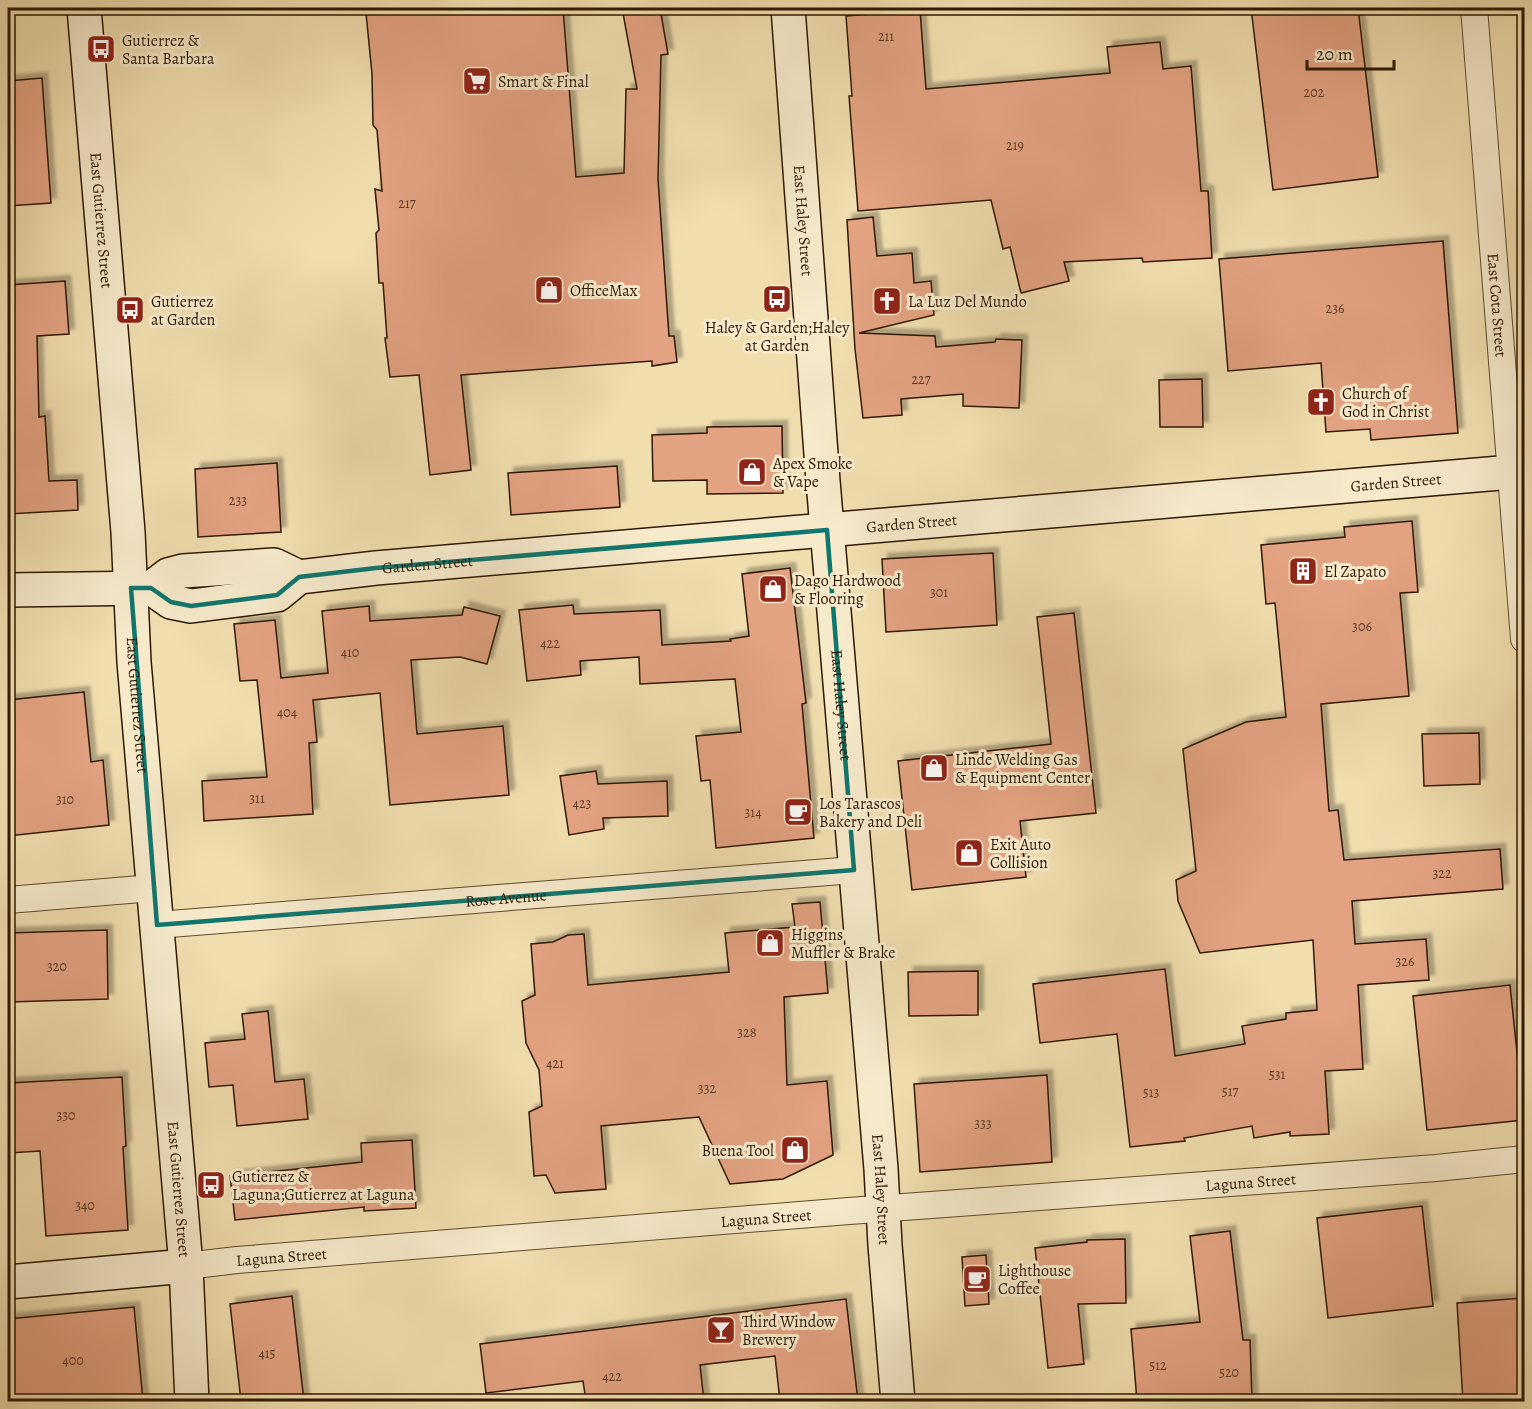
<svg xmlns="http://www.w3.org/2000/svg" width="1532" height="1409" font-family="Alegreya,serif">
  <defs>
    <filter id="shadow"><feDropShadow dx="5.5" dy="-5.5" stdDeviation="1.5" flood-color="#0004"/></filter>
  </defs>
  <rect width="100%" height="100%" fill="#f1deaf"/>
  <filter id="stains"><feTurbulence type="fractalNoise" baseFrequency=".00333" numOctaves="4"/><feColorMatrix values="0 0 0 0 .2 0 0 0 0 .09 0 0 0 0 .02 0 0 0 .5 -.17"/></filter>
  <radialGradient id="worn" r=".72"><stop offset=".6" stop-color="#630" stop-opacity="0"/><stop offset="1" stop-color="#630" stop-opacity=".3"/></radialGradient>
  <path fill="#e3a282" stroke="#2e1803" stroke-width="1.5" filter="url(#shadow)" d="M388,8H563L576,177L624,173L626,89H637L622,8H660L668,54L661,55L658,179L669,336H674L677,362L652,366V361L461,375L471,470L430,475L419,375L390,377L385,338H387L383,283H379L376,233L379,230L375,189L382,191L377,130L373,125L372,74L366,13H387Z
    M1251,8H1358L1378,177L1273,190Z
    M920,10L926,89L1110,73L1107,47L1160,42L1163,69L1191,66L1201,191H1208L1212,258L1143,262L1142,258L1064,262L1069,281L1021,293L1010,247L1003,249L991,200L858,211L849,96H852L846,16Z
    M42,78L51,203L8,206V81Z
    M873,217L877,256L912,253L914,283L931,281L934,315L859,333L935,336L936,347L995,342L996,339L1022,340L1019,408L963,406V394L901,399L902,415L863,418L855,349L847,220Z
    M1443,241L1458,433L1371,440L1370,429L1326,432L1321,363L1228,371L1219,259Z
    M65,281L69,334L37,336L39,417L45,416L49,481L77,480L78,510L8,514V285Z
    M1202,379L1203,427H1160L1159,380Z
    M782,426L783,493L707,494V480L653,481L652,435L707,433V427Z
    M277,463L281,532L198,537L195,469Z
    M617,466L620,507L511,515L508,473Z
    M1412,521L1418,592L1400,593L1409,696L1321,704L1329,811L1338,810L1344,860L1500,849L1503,889L1352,901L1355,944L1426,939L1429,980L1358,985L1363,1069L1325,1071L1329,1134L1290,1136V1132L1254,1138L1252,1126L1184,1138L1185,1141L1130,1147L1117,1034L1040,1043L1033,984L1165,969L1175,1056L1245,1044L1242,1026L1286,1019V1013L1317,1010L1313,940L1200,953L1178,901L1176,880L1196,871L1183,749L1246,722L1286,717L1275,603L1266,604L1261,545L1345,537L1344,527Z
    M993,553L997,625L886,632L882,559Z
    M790,568L806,703L802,704L814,838L716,848L710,780L701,781L696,736L741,732L735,679L640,684L639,657L580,661L581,675L527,681L519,610L573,605L574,614L660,610L662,645L731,641L730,639L749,636L742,574Z
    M369,606L370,621L462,615L464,607L500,616L487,664L460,657L411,660L417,734L503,726L509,795L390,805L380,693L313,700L317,742L309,743L313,814L204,821L202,781L267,777L257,680L240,681L234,624L275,620L281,678L328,673L322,611Z
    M1074,613L1096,813L1020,821L1026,877L912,890L898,761L1051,744L1037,617Z
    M84,692L91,762L103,760L109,825L8,836V766L10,765L8,700Z
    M1479,733L1480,784L1424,786L1422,734Z
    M596,771L598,784L667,781L668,816L603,818L604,829L569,835L560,776Z
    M820,902L828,993L784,997L787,1085L827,1081L833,1155L783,1179L730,1184L699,1117L601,1126L606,1189L555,1193L546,1175L534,1176L529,1112L542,1106L539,1070L526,1043L522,1001L535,995L531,944L553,942L568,935L584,934L588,985L729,972L725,933L795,927L792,904Z
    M107,930L108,999L8,1002V933Z
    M978,971V1015L909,1016L908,972Z
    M1510,985L1524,1120L1427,1130L1413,996Z
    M268,1011L275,1082L304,1079L308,1119L237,1126L233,1085L209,1087L205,1043L245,1039L242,1014Z
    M1047,1075L1052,1162L920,1172L914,1084Z
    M122,1077L126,1146L123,1147L128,1230L46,1236L40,1151L8,1153V1083Z
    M412,1140L416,1208L364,1211V1207L235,1220L230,1176L362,1162L361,1143Z
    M1422,1206L1433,1306L1328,1318L1317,1218Z
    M1230,1231L1243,1340H1250L1252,1401H1137L1131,1329L1200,1322L1190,1236Z
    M1125,1239L1126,1303L1078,1304L1084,1364L1048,1368L1035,1248L1087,1242V1240Z
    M986,1255L989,1304L965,1306L962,1257Z
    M292,1296L304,1401H241L230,1304Z
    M1524,1298V1401H1463L1457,1303Z
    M846,1299L858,1401H780L775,1356L700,1365L704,1401H586L583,1381L486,1393L480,1344Z
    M134,1307L143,1401H8V1319Z"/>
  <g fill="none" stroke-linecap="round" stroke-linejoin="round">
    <g stroke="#5f4a2e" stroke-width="28">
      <g id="street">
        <path id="s1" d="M1474,8L1524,639"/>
        <path d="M8,900L153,888"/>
        <path id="s2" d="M157,925L854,870"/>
        <path id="s3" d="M186,1266L237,1260L849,1211L1436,1168L1524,1159"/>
      </g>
    </g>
    <g stroke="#2e1803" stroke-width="36">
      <g id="secondary">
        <path id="s4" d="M84,8L128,532L134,662L186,1266L192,1402"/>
        <path id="s5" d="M788,8L823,481L881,1169L885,1245L898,1402"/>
        <path d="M151,588L168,575L183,571L274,565L299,577"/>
        <path id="s6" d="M8,590L151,588L171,602L191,606L277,595L299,577L376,568L1524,471"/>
        <path d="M8,1282L186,1266"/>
      </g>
    </g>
    <use href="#street" stroke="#f6eacb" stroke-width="26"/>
    <use href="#secondary" stroke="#f6eacb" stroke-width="33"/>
  </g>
  <path fill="none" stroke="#0f766e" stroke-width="4.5" stroke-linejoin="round" d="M827,530L854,870L157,925L131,588H151L171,602L191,606L277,595L299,577L376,568Z"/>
  <defs>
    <g id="bus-square" transform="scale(1.5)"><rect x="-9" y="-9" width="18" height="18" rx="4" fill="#8f2418" stroke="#f6eacb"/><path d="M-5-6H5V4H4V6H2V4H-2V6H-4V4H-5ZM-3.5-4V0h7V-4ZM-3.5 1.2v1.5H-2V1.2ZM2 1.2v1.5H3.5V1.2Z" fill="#fff"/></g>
    <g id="supermarket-square" transform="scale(1.5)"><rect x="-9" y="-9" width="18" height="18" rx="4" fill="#8f2418" stroke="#f6eacb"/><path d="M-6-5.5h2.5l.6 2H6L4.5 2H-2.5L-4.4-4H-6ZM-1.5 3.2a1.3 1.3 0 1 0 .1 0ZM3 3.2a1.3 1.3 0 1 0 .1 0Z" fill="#fff"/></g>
    <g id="shop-square" transform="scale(1.5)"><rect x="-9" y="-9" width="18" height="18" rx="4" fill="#8f2418" stroke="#f6eacb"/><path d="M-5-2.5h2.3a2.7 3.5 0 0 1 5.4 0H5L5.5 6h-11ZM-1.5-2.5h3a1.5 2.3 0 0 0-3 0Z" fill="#fff"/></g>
    <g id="church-square" transform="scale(1.5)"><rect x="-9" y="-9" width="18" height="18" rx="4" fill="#8f2418" stroke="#f6eacb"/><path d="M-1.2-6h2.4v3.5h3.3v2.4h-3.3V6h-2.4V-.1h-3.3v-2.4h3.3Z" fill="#fff"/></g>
    <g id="building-square" transform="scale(1.5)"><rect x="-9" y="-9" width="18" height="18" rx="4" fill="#8f2418" stroke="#f6eacb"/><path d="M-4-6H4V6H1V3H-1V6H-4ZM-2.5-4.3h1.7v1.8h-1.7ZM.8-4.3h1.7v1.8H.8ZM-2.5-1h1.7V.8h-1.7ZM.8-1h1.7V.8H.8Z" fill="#fff"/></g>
    <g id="cafe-square" transform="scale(1.5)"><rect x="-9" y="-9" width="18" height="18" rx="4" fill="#8f2418" stroke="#f6eacb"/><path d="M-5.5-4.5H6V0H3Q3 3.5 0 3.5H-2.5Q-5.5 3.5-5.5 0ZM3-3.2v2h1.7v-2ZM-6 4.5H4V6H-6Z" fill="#fff"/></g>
    <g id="bar-square" transform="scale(1.5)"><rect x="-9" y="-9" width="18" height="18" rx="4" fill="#8f2418" stroke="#f6eacb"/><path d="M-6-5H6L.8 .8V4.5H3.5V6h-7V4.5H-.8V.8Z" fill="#fff"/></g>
  </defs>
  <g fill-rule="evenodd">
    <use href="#bus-square" x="101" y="49"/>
    <use href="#supermarket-square" x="477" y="81"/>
    <use href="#shop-square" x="549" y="290"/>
    <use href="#bus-square" x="777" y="299"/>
    <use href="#church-square" x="887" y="301"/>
    <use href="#bus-square" x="130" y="310"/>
    <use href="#church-square" x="1321" y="402"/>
    <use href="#shop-square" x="752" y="472"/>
    <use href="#building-square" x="1303" y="571"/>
    <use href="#shop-square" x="773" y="589"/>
    <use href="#shop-square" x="934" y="768"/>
    <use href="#cafe-square" x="798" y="812"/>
    <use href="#shop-square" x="969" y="853"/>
    <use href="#shop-square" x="770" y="943"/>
    <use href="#shop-square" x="795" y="1150"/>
    <use href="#bus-square" x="211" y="1185"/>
    <use href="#cafe-square" x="977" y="1279"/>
    <use href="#bar-square" x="721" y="1330"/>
  </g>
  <g text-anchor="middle" stroke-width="6" stroke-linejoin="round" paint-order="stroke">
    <g font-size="14" fill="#5b3a23">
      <text x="886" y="41">211</text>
      <text x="1314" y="97">202</text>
      <text x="1015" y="150">219</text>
      <text x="407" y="208">217</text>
      <text x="1335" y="313">236</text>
      <text x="921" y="384">227</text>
      <text x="238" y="505">233</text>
      <text x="939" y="597">301</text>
      <text x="1362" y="631">306</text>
      <text x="550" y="648">422</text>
      <text x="350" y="657">410</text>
      <text x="287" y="717">404</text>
      <text x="257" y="803">311</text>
      <text x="65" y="804">310</text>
      <text x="582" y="808">423</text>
      <text x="753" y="817">314</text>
      <text x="1442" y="878">322</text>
      <text x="1405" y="966">326</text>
      <text x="57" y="971">320</text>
      <text x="747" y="1037">328</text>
      <text x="555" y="1068">421</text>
      <text x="1277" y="1079">531</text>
      <text x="707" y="1093">332</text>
      <text x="1230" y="1096">517</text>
      <text x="1151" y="1097">513</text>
      <text x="66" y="1120">330</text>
      <text x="983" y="1128">333</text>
      <text x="85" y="1210">340</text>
      <text x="267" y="1358">415</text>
      <text x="73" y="1365">400</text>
      <text x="1158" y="1370">512</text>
      <text x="1229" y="1377">520</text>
      <text x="612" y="1381">422</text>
    </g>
    <g font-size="16" fill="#2e1803" stroke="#f6eacb" text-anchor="start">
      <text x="122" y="46">Gutierrez &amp;<tspan x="122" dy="18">Santa Barbara</tspan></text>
      <text x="498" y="87">Smart &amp; Final</text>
      <text x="570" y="296">OfficeMax</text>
      <text x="151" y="307">Gutierrez<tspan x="151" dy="18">at Garden</tspan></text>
      <text x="908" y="307">La Luz Del Mundo</text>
      <text x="777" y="333" text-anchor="middle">Haley &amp; Garden;Haley<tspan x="777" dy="18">at Garden</tspan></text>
      <text x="1342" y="399">Church of<tspan x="1342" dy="18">God in Christ</tspan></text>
      <text x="773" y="469">Apex Smoke<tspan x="773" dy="18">&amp; Vape</tspan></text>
      <text x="1324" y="577">El Zapato</text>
      <text x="794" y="586">Dago Hardwood<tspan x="794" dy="18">&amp; Flooring</tspan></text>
      <text x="955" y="765">Linde Welding Gas<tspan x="955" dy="18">&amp; Equipment Center</tspan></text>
      <text x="819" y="809">Los Tarascos<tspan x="819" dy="18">Bakery and Deli</tspan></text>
      <text x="990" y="850">Exit Auto<tspan x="990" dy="18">Collision</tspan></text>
      <text x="791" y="940">Higgins<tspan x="791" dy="18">Muffler &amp; Brake</tspan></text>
      <text x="774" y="1156" text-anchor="end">Buena Tool</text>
      <text x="232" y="1182">Gutierrez &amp;<tspan x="232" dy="18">Laguna;Gutierrez at Laguna</tspan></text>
      <text x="998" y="1276">Lighthouse<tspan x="998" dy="18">Coffee</tspan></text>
      <text x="742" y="1327">Third Window<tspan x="742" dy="18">Brewery</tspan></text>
    </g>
    <g font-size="16" fill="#2e1803" stroke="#f6eacb">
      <text dy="6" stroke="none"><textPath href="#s4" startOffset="213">East Gutierrez Street</textPath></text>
      <text dy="6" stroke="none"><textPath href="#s5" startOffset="213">East Haley Street</textPath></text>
      <text dy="6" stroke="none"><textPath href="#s1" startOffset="298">East Cota Street</textPath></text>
      <text dy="6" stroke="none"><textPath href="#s6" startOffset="1404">Garden Street</textPath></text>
      <text dy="6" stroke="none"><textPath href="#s6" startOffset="918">Garden Street</textPath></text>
      <text dy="6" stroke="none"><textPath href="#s6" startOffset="432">Garden Street</textPath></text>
      <text dy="6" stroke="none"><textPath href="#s4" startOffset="699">East Gutierrez Street</textPath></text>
      <text dy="6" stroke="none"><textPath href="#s5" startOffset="699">East Haley Street</textPath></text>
      <text dy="6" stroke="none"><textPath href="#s2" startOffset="350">Rose Avenue</textPath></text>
      <text dy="6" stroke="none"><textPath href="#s3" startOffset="1068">Laguna Street</textPath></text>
      <text dy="6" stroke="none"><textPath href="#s4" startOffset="1185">East Gutierrez Street</textPath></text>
      <text dy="6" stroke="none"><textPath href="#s5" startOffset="1185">East Haley Street</textPath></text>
      <text dy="6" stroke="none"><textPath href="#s3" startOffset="582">Laguna Street</textPath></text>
      <text dy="6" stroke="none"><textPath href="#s3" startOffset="96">Laguna Street</textPath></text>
    </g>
  </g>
  <rect width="1532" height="1409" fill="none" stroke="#f1deaf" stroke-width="30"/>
  <rect x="9" y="9" width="1514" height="1391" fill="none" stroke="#2e1803" stroke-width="3"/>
  <rect x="15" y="15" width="1502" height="1379" fill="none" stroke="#2e1803" stroke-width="1.5"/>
  <path d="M1307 60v9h87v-9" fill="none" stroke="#2e1803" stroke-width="3"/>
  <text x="1316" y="60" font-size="18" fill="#2e1803" stroke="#f6eacb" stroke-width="4.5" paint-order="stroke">20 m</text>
  <rect width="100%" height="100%" filter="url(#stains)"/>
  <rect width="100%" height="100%" fill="url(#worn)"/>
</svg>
